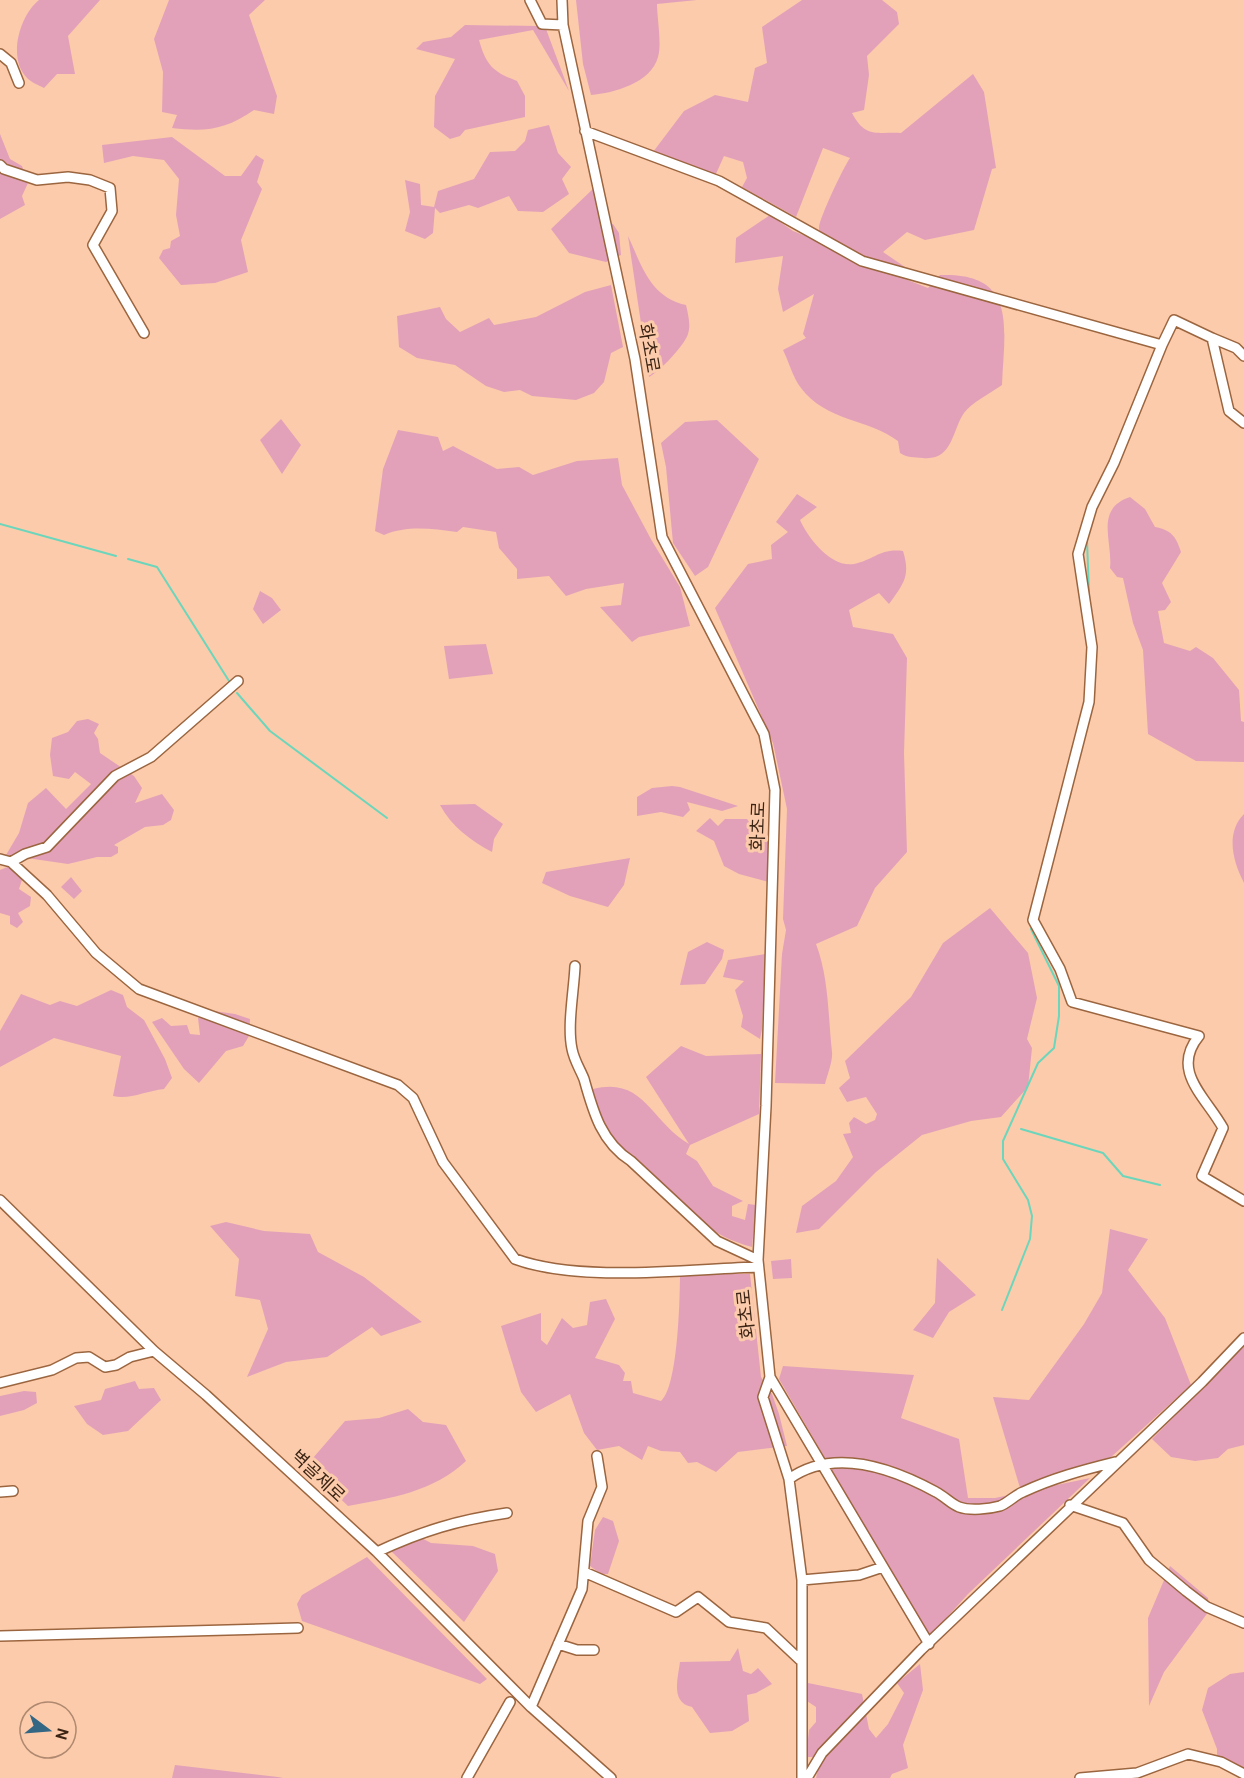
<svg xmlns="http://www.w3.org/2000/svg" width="1244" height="1778" font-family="Cabin,'Noto Sans KR',sans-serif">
  <rect width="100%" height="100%" fill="#fccbab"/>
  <path fill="#e2a1b9" d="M39,0H100L68,36L75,74H57L44,88C38,85 31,82 27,78C7,58 20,15 39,0Z
    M169,0H265L249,15L277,96L274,114L254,110C225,130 206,132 172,128L177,115L162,112L163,72L154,39Z
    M576,0H697L657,4C657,18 662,44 658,57C651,83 614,93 591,95L583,64Z
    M802,0H882L897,12L899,24L867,56L869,75L864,110L852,113C865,138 876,132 901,133L973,74L984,92L996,168L992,169L974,230L925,240L907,232L883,252L905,267V279L928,288L940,275C1019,272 1004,329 1002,385C991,393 971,403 964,413C952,430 953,461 923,458C914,457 907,458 900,453L898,441C869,419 825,421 801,388C793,378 789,362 783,350L806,338L803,334L814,294L783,312L778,289L783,256L735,263L736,238L770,215L793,231L821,242C820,237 819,232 819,227C820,217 843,168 850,158L823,148L796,217L742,187L747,178L743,162L724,156L715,176L653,152L684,111L715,95L748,102L755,68L767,63L762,27Z
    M465,25L537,26L546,29L569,91L533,30L479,40C486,65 493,72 517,81L525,96V117L465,130L460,136L450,139L434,127L435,96L455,59L416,49L423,42L451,37Z
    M549,125L558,153L571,167L562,179L569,194L543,212L518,211L509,196L478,208L469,205L440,213L435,208L433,233L425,239L405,231L410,212L405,180L420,184L421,205L434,207L438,191L474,179L490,152L515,151L525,141L528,130Z
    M0,134L10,159L22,166L28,183L22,196L25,205L0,219Z
    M172,137L225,176H241L256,155L264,160L257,182L262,189L241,240L248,272L215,283L181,285L159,258L163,250L170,248L171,241L180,236L176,215L179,179L164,160L133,156L104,163L102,145Z
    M596,186L603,222L613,224L619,233L621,255L606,262L569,253L551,229Z
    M628,236C642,266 650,297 686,305C688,314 691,325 688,334C684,346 660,371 649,377Z
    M611,285L623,347L611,353L604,382L594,393L576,400L532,396L520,390L504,392L486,386L455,365L417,358L399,347L397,316L440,307L446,319L460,332L489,318L494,325L536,317L585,292Z
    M281,419L301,445L282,474L260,440Z
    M717,420L759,459L708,567L695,576L673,543L666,467L661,443L685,422Z
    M398,430L438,437L443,451L453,446L497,469L519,467L533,475L577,461L618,458L622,485L652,541L680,587L690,626L639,637L632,642L600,607L621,605L624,583L586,589L566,596L549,576L517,579V569L499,548L496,532L463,527L457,532C432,529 408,525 384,535L375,531L383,469Z
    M797,494L817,507L800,520C808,538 831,568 854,564C874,560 880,548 903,551C911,577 903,584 889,604L879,593L849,610L853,627L893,634L907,658L904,753L907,852L875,888L857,926L816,944C829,978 828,1016 832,1052C833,1061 827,1075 825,1084L775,1083L782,954L786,930L783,919L787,809L773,743L715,608L748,564L772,559L771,545L788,532L776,522Z
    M1130,497L1145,509L1155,527C1171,530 1176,536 1181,552L1162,583L1171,602L1165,610L1158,611L1164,643L1190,651L1196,647L1213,658L1239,690L1241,721L1244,722V762L1196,761L1148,734L1143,650L1133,623L1123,578L1117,577L1110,568C1113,542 1094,509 1130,497Z
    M260,591L272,598L281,610L263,624L253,609Z
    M486,644L493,674L449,679L444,646Z
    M88,719L99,724L94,733L98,739L100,753L134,776L142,788L135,803L162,794L174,810L171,820L163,825L145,827L114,845L118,847V853L111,857H97L68,864L6,855L19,833L28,803L46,788L66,809L91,784L75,772L69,779L53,776L50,755L52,738L68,732L77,721Z
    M672,786L680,787L738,806L722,811L687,802L690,810L683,817L661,812L637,816V797L652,788Z
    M475,804L503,824L494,839L492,852C471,841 451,826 440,805Z
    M1244,814V883C1233,862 1225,833 1244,814Z
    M710,818L718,826L725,819H747L759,836L769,838V882L739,874L724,866L714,841L696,831Z
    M630,858L624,885L608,907L570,896L542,883L546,872Z
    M10,866L23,877L19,889L31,897L30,906L18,913L23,922L17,928L10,924V916L0,913V870Z
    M71,877L82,891L74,899L61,887Z
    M990,908L1028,953L1037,998L1027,1039L1032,1048L1028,1087L1001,1117L971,1121L922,1135L876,1172L819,1229L796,1233L802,1206L836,1181L853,1157L843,1134L851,1133L849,1123L854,1117L866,1124L875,1120L877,1114L866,1097L847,1102L839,1088L850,1078L845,1061L911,997L943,943Z
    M707,942L724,950L722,959L705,984L680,985L688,952Z
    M765,954L762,1029L760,1039L741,1027L743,1016L735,990L744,981L723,977L728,960Z
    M111,990L123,995L127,1007L144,1020L165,1059L172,1078L164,1089C146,1091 129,1100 113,1096L121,1056L54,1038L0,1067V1031L21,994L50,1005L60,1001L77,1006Z
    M214,1011L235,1014L250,1019L249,1036L243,1046L226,1051L199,1083L184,1069L152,1022L162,1018L171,1026L187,1025L190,1034L200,1035L198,1018Z
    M681,1046L706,1056L761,1054L759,1114L690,1145L686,1154L697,1161L713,1186L743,1201L732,1206V1216L745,1220L748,1204L756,1205L752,1247C708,1235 694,1215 661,1185C645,1156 609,1150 601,1116C598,1106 593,1100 593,1089C644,1076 650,1121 689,1144L646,1077Z
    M226,1222L264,1231L310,1234L318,1252L364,1277L422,1322L381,1336L372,1327L327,1357L286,1362L247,1377L268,1329L260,1300L235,1296L239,1259L210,1226Z
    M1110,1229L1148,1239L1128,1270L1165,1318L1191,1385L1111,1457L1020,1488L993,1397L1029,1400L1084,1324L1102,1293Z
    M937,1258L976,1295L949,1312L933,1338L913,1330L935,1303Z
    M791,1259L792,1278L773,1279L771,1261Z
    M680,1274H750L761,1377L772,1394L779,1414L787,1446L738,1452L716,1472L697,1462L688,1463L680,1452L661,1451L648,1446L642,1460L619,1446L597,1450L584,1433L570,1394L536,1412L521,1392L501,1326L541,1313V1340L547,1345L562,1318L573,1328L587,1325L590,1302L606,1299L615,1319L595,1358L619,1365L625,1373L623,1381H631L633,1393L661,1401C678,1387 680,1298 680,1274Z
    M1244,1346V1445L1228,1449L1218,1458L1195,1461L1171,1457L1152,1439Z
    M783,1366L914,1375L901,1418L959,1439L968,1498H995L1090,1478L968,1594L929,1637L779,1379Z
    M135,1381L139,1389L154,1388L161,1400L128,1431L103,1435L87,1424L74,1406L101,1400L105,1389Z
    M24,1391L36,1392L37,1403L24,1410L0,1416V1396Z
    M408,1409L423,1422L446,1425L466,1461C433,1492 391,1498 348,1506L306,1466L345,1421L379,1418Z
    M603,1517L613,1521L619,1541L608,1574H601L590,1566L595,1530Z
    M418,1536L431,1543L473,1546L495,1554L498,1571L464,1622L391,1551Z
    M367,1557L487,1679L480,1684L302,1621L297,1604L302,1595Z
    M1170,1566L1208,1598L1209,1611L1164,1672L1149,1706L1148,1618Z
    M738,1648L743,1671L751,1674L758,1668L772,1684L756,1693L747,1695L749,1721L732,1731L710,1733L692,1707C670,1703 678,1678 680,1662L730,1661Z
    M920,1664L923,1690L903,1745L908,1768L892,1774L890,1778H816L821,1757H806L809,1730L816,1722V1707L807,1701L808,1683L862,1694L869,1729L876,1738L888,1724L904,1693L897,1683Z
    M1244,1672V1769L1217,1756V1749L1202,1710L1208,1688L1230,1674Z
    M175,1765L278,1777L283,1778H172Z"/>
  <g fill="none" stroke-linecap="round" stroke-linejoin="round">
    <path stroke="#6bd6bb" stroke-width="2" d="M1104,492L1118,465
      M0,524L116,556
      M1087,540L1089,594
      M128,559L157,567L229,681
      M237,693L270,731L387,818
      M1094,695L1096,653
      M1066,809L1071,792
      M1021,1129L1103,1153L1123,1176L1160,1185
      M1002,1310L1030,1239L1032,1216L1028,1200L1003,1159V1141L1038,1063L1054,1048L1059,1016V986L1031,929"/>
    <g stroke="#9b653f" stroke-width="12">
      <path id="minor" d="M530,0L542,24L563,25
        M562,0L563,25L635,359L662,537L764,734L775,790L766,1106L758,1260L770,1377L929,1644
        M0,54L11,63L19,83
        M585,131L719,181L862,261L1162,345L1174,320L1212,338
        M0,165L4,169L37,180L68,177L90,180L110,188L112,211L93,245L144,333
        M1162,345L1114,463L1092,507L1078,554L1092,647L1089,702L1033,920L1060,969L1072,1002L1199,1036C1170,1071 1206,1097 1223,1128L1202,1176L1244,1201
        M1244,356L1236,348L1212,338L1229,411L1244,423
        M0,859L11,862L25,854L47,847L115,776L151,757L238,681
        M11,862L47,895L96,953L139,989L398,1085L413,1098L443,1162L515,1259C580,1283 688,1269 758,1267
        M575,966C574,990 567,1026 572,1049C574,1060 580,1069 584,1079C593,1111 601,1142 631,1161L717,1241L758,1260
        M0,1200L154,1351L206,1395L377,1552L531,1707L611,1778
        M770,1377L763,1397L789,1479L802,1580V1778
        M0,1383L52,1370L76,1358L89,1357L105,1367L116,1365L130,1357L154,1351
        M789,1479C834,1447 892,1468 936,1492C944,1496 951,1504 959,1507C970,1511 989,1509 1000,1506C1008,1503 1015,1495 1023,1492C1053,1478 1083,1470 1115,1462
        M0,1492L13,1491
        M1070,1505L1123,1523L1149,1560L1186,1591L1207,1607L1244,1623
        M377,1552C422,1531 458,1520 507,1513
        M584,1572L676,1612L698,1597L729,1622L766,1628L800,1660
        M802,1580L859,1575L883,1567
        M0,1636L298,1628
        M558,1644L577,1650H594
        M531,1707L582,1589L588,1521L602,1487L597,1456
        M467,1778L510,1702
        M807,1778L822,1753L921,1650L1202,1382L1244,1338
        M1080,1778L1137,1773L1188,1754L1221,1762L1244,1774"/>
    </g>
    <use href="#minor" stroke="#fff" stroke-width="9"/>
  </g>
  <g text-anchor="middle" stroke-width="6" stroke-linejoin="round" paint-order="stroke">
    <g font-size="18" fill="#3c2515" stroke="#fccbab">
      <text transform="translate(649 348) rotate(80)" y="6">화초로</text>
      <text transform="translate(758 826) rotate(-88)" y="6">화초로</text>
      <text transform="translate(746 1314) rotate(-96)" y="6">화초로</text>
      <text transform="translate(318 1476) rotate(43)" y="6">벽골제로</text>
    </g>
  </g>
  <g transform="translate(48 1730) rotate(106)"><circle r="28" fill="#fccbab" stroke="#af896f" stroke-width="1.5"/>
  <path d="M0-4.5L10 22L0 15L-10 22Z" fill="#336784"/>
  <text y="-9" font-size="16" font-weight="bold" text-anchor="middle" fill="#3c2515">N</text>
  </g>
</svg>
